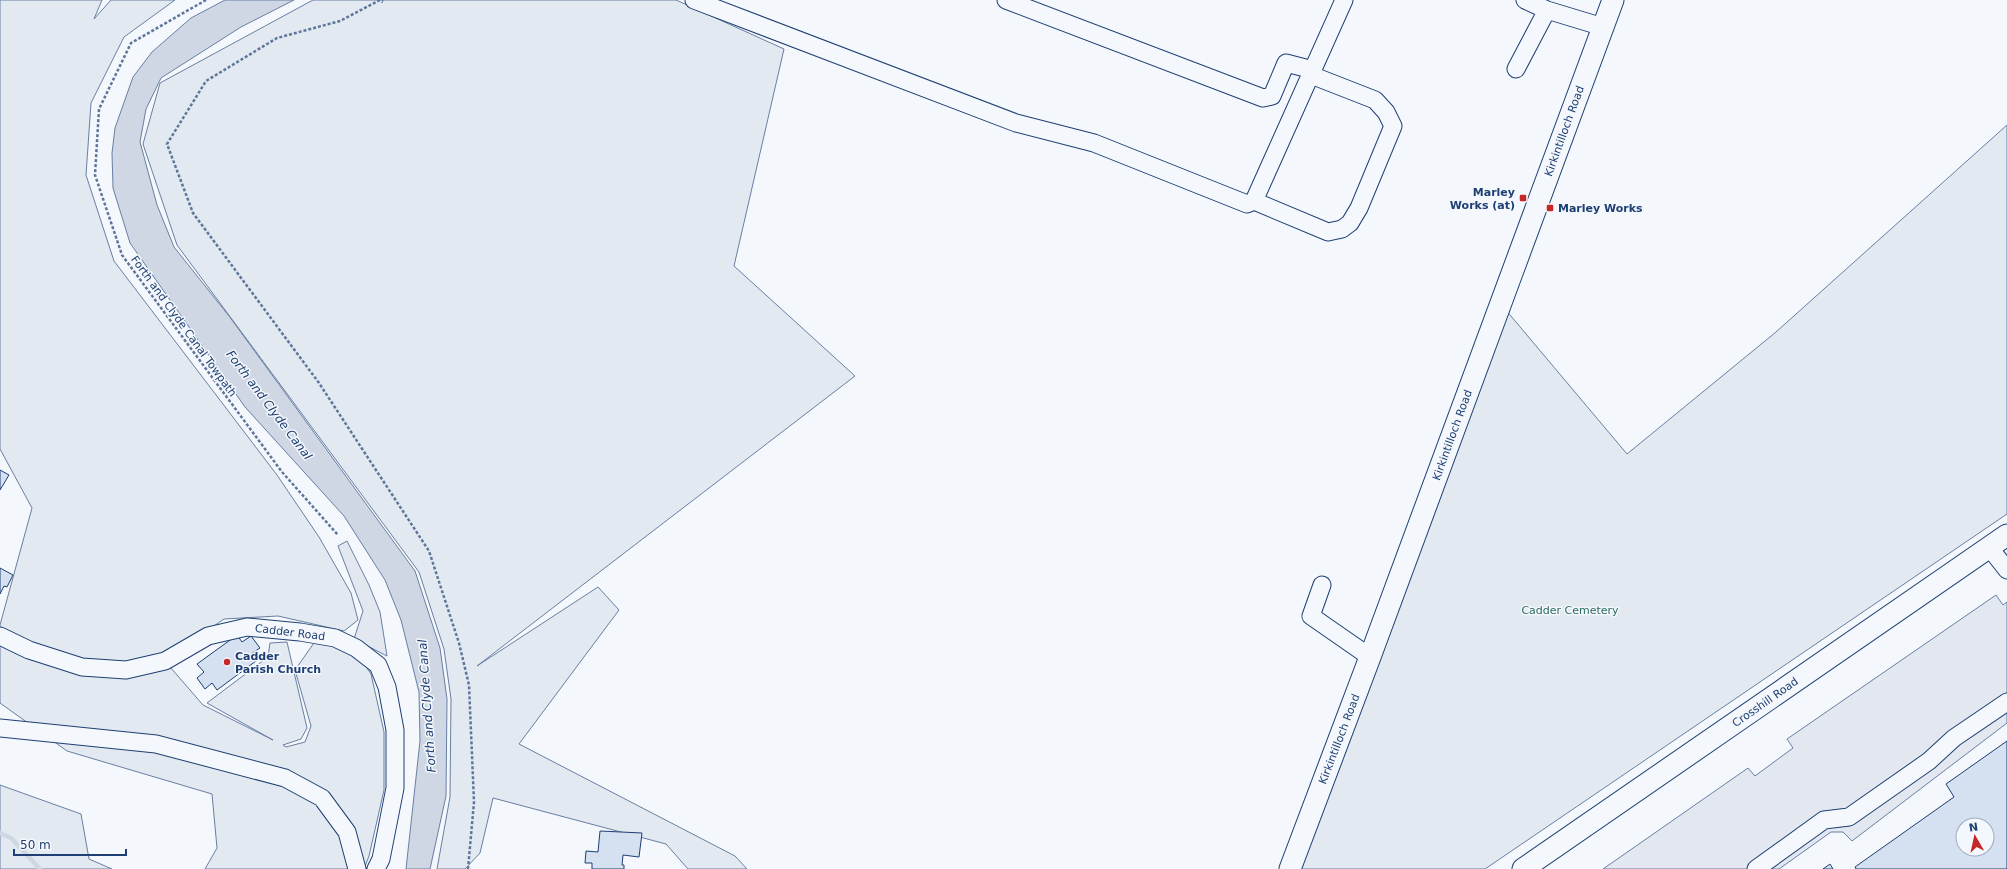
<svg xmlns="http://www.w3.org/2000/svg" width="2007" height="869" font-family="'DejaVu Sans',sans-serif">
  <rect width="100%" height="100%" fill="#f4f7fb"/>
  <path fill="#e3e9f0" stroke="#687fa3" d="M0,0H102L94,19L111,0H175L124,37L91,103L86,175L114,261L277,475L319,537L351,593L358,620L344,631L278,616L224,619L164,660L203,705L273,740L207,703L268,657L270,643L287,642L307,728L301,739L283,745L286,747L305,742L311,726L295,670L316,640L355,650L371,674L384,732V790L369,856L364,869H205L217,848L212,794L67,751L0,703V625L32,508L0,449Z
    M313,0H383L382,3L383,0H676L784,49L734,266L855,376L477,666L598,587L619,610L519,744L735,856L747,869H688L666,844L493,798L480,853L465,869H437L450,797L451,699L444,649L419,572L177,245L143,144L160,83Z
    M2007,125V514L1485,869H1296L1505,309L1627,454L1776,332Z
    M0,785L81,814L89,859L112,869H0Z"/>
  <path fill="#e3e8f0" stroke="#687fa3" d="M347,541L369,585L380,612L387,656L354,639L363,611L338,546Z
    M1996,595L2003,605L2007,602V723L1852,841L1843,832H1831L1779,869H1603L1748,768L1755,776L1793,748L1787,739Z"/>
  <path fill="#cfd7e4" stroke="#687fa3" d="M225,0H294L241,27L161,78L146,109L140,142L157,205L174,247L229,316L415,571L440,648L447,699L446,796L430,869H406L420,741L419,692L401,620L385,580L344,516L245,407L130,243L113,188L112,153L115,128L133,77L152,52L191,18Z"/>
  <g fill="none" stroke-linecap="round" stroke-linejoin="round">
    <path stroke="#cfd7e4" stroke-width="4.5" d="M0,833L11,838L40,869"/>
  </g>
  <path fill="#d5e0f0" stroke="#1d3f73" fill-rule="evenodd" d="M0,470L9,475L0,490Z
    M0,568L13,575L7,587L4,586L0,594Z
    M237,635L242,642L251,636L260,648L251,654L256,661L217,690L212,683L205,689L197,678L204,672L197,664Z
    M2007,741V869H1856L1855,867L1954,797L1946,784ZM1963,825H1987V849H1963Z
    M600,831L642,833L639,857L623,855L622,865H624V869H592V863H585L586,851L598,852Z
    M1830,864L1833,869H1823Z"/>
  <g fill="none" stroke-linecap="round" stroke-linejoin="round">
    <g stroke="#1d3f73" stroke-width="19">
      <path id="minor" d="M694,0L1016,123L1094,143L1247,204L1254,201
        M1006,0L1263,98L1272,96L1286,63L1313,70
        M1525,0L1547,10L1603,27
        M1516,69L1547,10
        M1311,75L1375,100L1386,112L1393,126L1359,208L1350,223L1342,229L1328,232L1254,201L1344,0
        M1989,547L2007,570
        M1322,585L1311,616L1370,657
        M0,636L29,650L82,667L126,670L165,661L208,636L247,627L300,632L335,638L356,648L378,665L387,687L395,730V788L381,859L376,869
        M0,728L156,744L285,778L322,798L347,832L357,869
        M1756,869L1824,820L1849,817L1929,761L1954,738L2007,702"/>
    </g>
    <g stroke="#1d3f73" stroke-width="23">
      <path id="major" d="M1290,869L1370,657L1613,0
        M1523,869L2007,535"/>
    </g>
    <path stroke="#5e769c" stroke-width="2.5" stroke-dasharray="3 2" stroke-linecap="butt" d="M206,0L131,43L99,109L95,175L122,255L282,472L338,535
      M380,0L340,21L277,38L206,81L167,144L193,213L319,383L429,551L459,643L469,685L474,802L468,869"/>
    <use href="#minor" stroke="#f4f7fb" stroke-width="17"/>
    <use href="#major" stroke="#f4f7fb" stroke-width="21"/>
  </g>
  <g fill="#c62828" stroke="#f4f7fb" stroke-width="1.5">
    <rect x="1519" y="194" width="8" height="8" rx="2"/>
    <rect x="1546" y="204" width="8" height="8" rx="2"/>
    <circle cx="227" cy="662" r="4"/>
  </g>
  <g text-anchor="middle" stroke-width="3" stroke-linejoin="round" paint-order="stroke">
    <g font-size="11" fill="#1d3f73" stroke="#f4f7fb">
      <text transform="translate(1564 131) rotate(-70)" y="4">Kirkintilloch Road</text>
      <text transform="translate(184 326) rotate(54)" y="4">Forth and Clyde Canal Towpath</text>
      <text transform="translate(1452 435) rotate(-70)" y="4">Kirkintilloch Road</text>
      <text transform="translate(290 632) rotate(7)" y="4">Cadder Road</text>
      <text transform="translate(1765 702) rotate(-35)" y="4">Crosshill Road</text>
      <text transform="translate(1339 739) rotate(-69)" y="4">Kirkintilloch Road</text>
    </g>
    <g font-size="11" font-weight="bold" fill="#1d3f73" stroke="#f4f7fb" text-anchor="start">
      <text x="1515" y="196" text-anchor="end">Marley<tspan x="1515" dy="13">Works (at)</tspan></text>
      <text x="1558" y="212">Marley Works</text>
      <text x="235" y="660">Cadder<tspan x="235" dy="13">Parish Church</tspan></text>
    </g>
    <g font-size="11" fill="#2c6c60" stroke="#f4f7fb">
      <text x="1570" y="614">Cadder Cemetery</text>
    </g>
    <g font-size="12" font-style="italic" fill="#1d3f73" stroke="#f4f7fb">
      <text transform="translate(269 405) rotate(53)" y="4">Forth and Clyde Canal</text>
      <text transform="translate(427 706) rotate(-94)" y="4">Forth and Clyde Canal</text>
    </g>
  </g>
  <g transform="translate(1975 837) rotate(351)"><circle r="19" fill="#f4f7fb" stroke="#9eadc5"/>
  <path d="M0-3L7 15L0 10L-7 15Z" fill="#c62828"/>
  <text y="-6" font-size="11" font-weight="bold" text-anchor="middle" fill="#1d3f73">N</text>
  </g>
  <path d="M14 849v6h112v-6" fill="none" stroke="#1d3f73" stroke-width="2"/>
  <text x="20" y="849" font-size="12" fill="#1d3f73" stroke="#f4f7fb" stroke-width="3" paint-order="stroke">50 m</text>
</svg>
